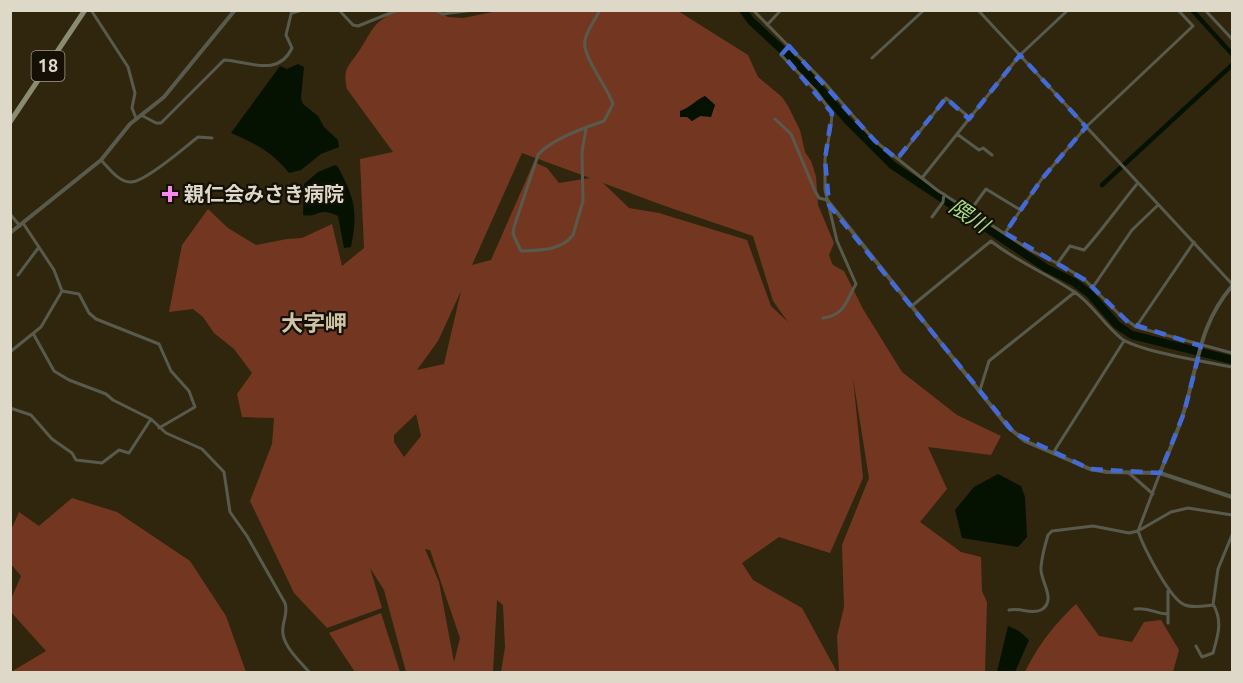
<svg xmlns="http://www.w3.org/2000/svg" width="1243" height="683" font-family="Ubuntu,'Noto Sans JP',sans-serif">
  <rect width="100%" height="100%" fill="#30260d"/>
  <path fill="#733721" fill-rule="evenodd" d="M398,10L437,11L448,17L463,18L503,10L678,11L748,55L758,77L782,97L788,106L800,130L805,152L811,161L816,176L818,205L834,243L829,255L831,261L833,265L844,271L863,309L902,372L957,415L1001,436L991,455L928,447L947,489L920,522L961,552L981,557L982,591L987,602L985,672H839L837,636L844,607L842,545L869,478L853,378L863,478L830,553L779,537L742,563L753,580L802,608L837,672H501L505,647L503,605L497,600L493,672H406L384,590L370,568L382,608L327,628L294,593L250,501L272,444L274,418L242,417L237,394L252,373L234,349L214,333L203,317L193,309L169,312L182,245L208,209L228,228L256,245L287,239L302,238L332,224L342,266L364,248L360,159L393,152L347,89C342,68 349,66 359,51C375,27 370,25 398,10ZM705,96L715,105L711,116H700L692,121L682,110C692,108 695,100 705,96ZM522,153L590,178L559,183L547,168L534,162L491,260L472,265ZM603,183L665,206L753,236L773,301L788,322L771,306L747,240L659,213L629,208ZM461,291L444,364L417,370L438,341ZM416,414L421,436L404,457L394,442V435ZM425,549L430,550L460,638L454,662L439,582Z
    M72,498L117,512L190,561L226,616L246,672H11L46,651L11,612V599L21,576L10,563L11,530L19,512L39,526Z
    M1076,604L1099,636L1132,642L1144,622L1161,620L1179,650L1173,672H1025C1039,644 1053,626 1076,604Z
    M381,613L400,672H355L329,633Z"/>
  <path fill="#061201" d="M298,64L304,67L301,98L303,104L318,116L324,127L338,140L339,147L321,154L301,170L289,173C271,151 256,144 231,133L280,66L287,69Z
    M705,96L715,105L711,117L700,116L692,121L687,117H680V111C691,107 694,101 705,96Z
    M335,165L338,167C355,199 358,211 351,247L344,248L338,216C318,206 319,218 303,215L304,184L318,172Z
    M998,474L1021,486L1025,497L1027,537L1018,547L962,538L955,510L974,487Z
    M1008,626L1019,631L1029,640L1015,672H997Z"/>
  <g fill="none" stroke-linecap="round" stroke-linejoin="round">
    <path stroke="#061201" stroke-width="4.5" d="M1192,10L1232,54
      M1102,185L1232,65"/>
    <path stroke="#061201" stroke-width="8" d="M743,10L751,21L805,71L848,121L892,165L1046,268L1074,282L1090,294L1117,325L1132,335L1232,360"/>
    <path stroke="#595a4e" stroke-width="3" d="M91,10L128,67L135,93L132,108L136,118
      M339,10L353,25L358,26L398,10
      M435,10L443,14L473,10
      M753,10L823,81L875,141L937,190L1030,250L1063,266L1085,280L1121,316L1136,327L1232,353
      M978,10L1232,284
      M1205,10L1232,39
      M292,13L302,10
      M767,25L781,10
      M789,46L781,55L816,91L832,113L831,126L825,159V190L837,241L856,284C846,301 845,315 823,318
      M872,58L924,10
      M141,115L156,123H161L224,60C248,61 278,78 292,48L286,35L292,10
      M775,119L791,134L815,191L819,198L827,200
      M586,129L582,152L583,201L573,235C561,251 539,250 521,251L513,234L514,227L538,155C550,140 586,127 604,121L613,104C608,88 581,55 585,40C587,30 595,20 600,10
      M957,134L979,150L983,148L992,155
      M898,159L946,98L970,118
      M101,160C108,167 119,183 131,182C145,182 185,147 198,137L212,138
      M922,178L1020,55L1068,10
      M970,211L986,189L1019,209
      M10,214L20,226
      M932,217L943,202L944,194
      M1005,233L1041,180L1086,127L1193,26L1178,10
      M1057,264L1070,246L1084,250C1103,229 1119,206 1137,184
      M18,275L39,247
      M1093,287L1132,230L1158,205
      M62,291L79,294L89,313L96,319L159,344L171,371L189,391L195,407L159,428
      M913,305L991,241C1017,262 1046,273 1073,291C1092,303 1104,325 1122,339C1141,352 1208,362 1232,367
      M1136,327L1194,242
      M34,335L54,371L69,380L106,394L113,400L151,419L166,433L202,449L224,472L230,512L247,536L285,603C288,612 284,618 283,627C280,644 299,660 309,672
      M10,352L41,327L62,291L54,270L23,223
      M980,390L989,361L1075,292
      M10,408L31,415L52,439L72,453L76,460L102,463L119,450L129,453L151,419
      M1053,453L1124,341
      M1129,473L1153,494
      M1160,473L1138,531C1143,546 1170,600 1185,605C1193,608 1204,606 1213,605L1218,569L1232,535
      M1168,591V623
      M1135,609C1151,607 1155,614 1168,614
      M1009,610C1020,607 1030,615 1041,610C1058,600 1039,580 1041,567C1042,556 1045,545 1048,535L1052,531L1093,526L1129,533L1138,531L1171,512L1188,508L1232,515
      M1196,646L1202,657L1213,653C1218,635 1223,621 1213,604"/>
    <path stroke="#595a4e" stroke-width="4" d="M827,200L1008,427L1025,441L1090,469L1107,472L1160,473L1232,497
      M10,233L101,160L130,124L164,97L235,10
      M1160,473C1169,451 1180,428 1186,404C1199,359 1200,324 1232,286"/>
    <path stroke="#8a8b73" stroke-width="5" d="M10,122L85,10"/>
  </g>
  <path fill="none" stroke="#446ad5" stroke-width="4.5" stroke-dasharray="12 8" stroke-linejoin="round" d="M789,46L875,141L897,159L946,98L969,119L1020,55L1086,127L1041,180L1005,233L1085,280L1129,323L1201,346L1184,413L1160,473L1090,469L1014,433L829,205L825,159L832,113L782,54Z"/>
  <path fill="#f688ed" stroke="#141006" stroke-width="2" d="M167 185h6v6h6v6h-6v6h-6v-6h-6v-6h6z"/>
  <g text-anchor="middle" stroke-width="4.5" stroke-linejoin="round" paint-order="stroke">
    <rect fill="#141006" stroke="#a19c8e" stroke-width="1.5" x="31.5" y="51" width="33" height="30" rx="4.5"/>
    <g font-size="18" font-weight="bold" fill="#ded8c9">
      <text x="48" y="72">18</text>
    </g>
    <g font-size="20" font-weight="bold" fill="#ded8c9" stroke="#141006" text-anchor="start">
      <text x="184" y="201">親仁会みさき病院</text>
    </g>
    <g font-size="21" font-style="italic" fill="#a3dd7f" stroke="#141006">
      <text transform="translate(969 216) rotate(34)" y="7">隈川</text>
    </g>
    <g font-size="22" font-weight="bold" fill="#cfc2a5" stroke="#141006">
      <text x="314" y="331">大字岬</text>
    </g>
  </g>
  <rect width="1243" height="683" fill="none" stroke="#ded8c9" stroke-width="24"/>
</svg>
